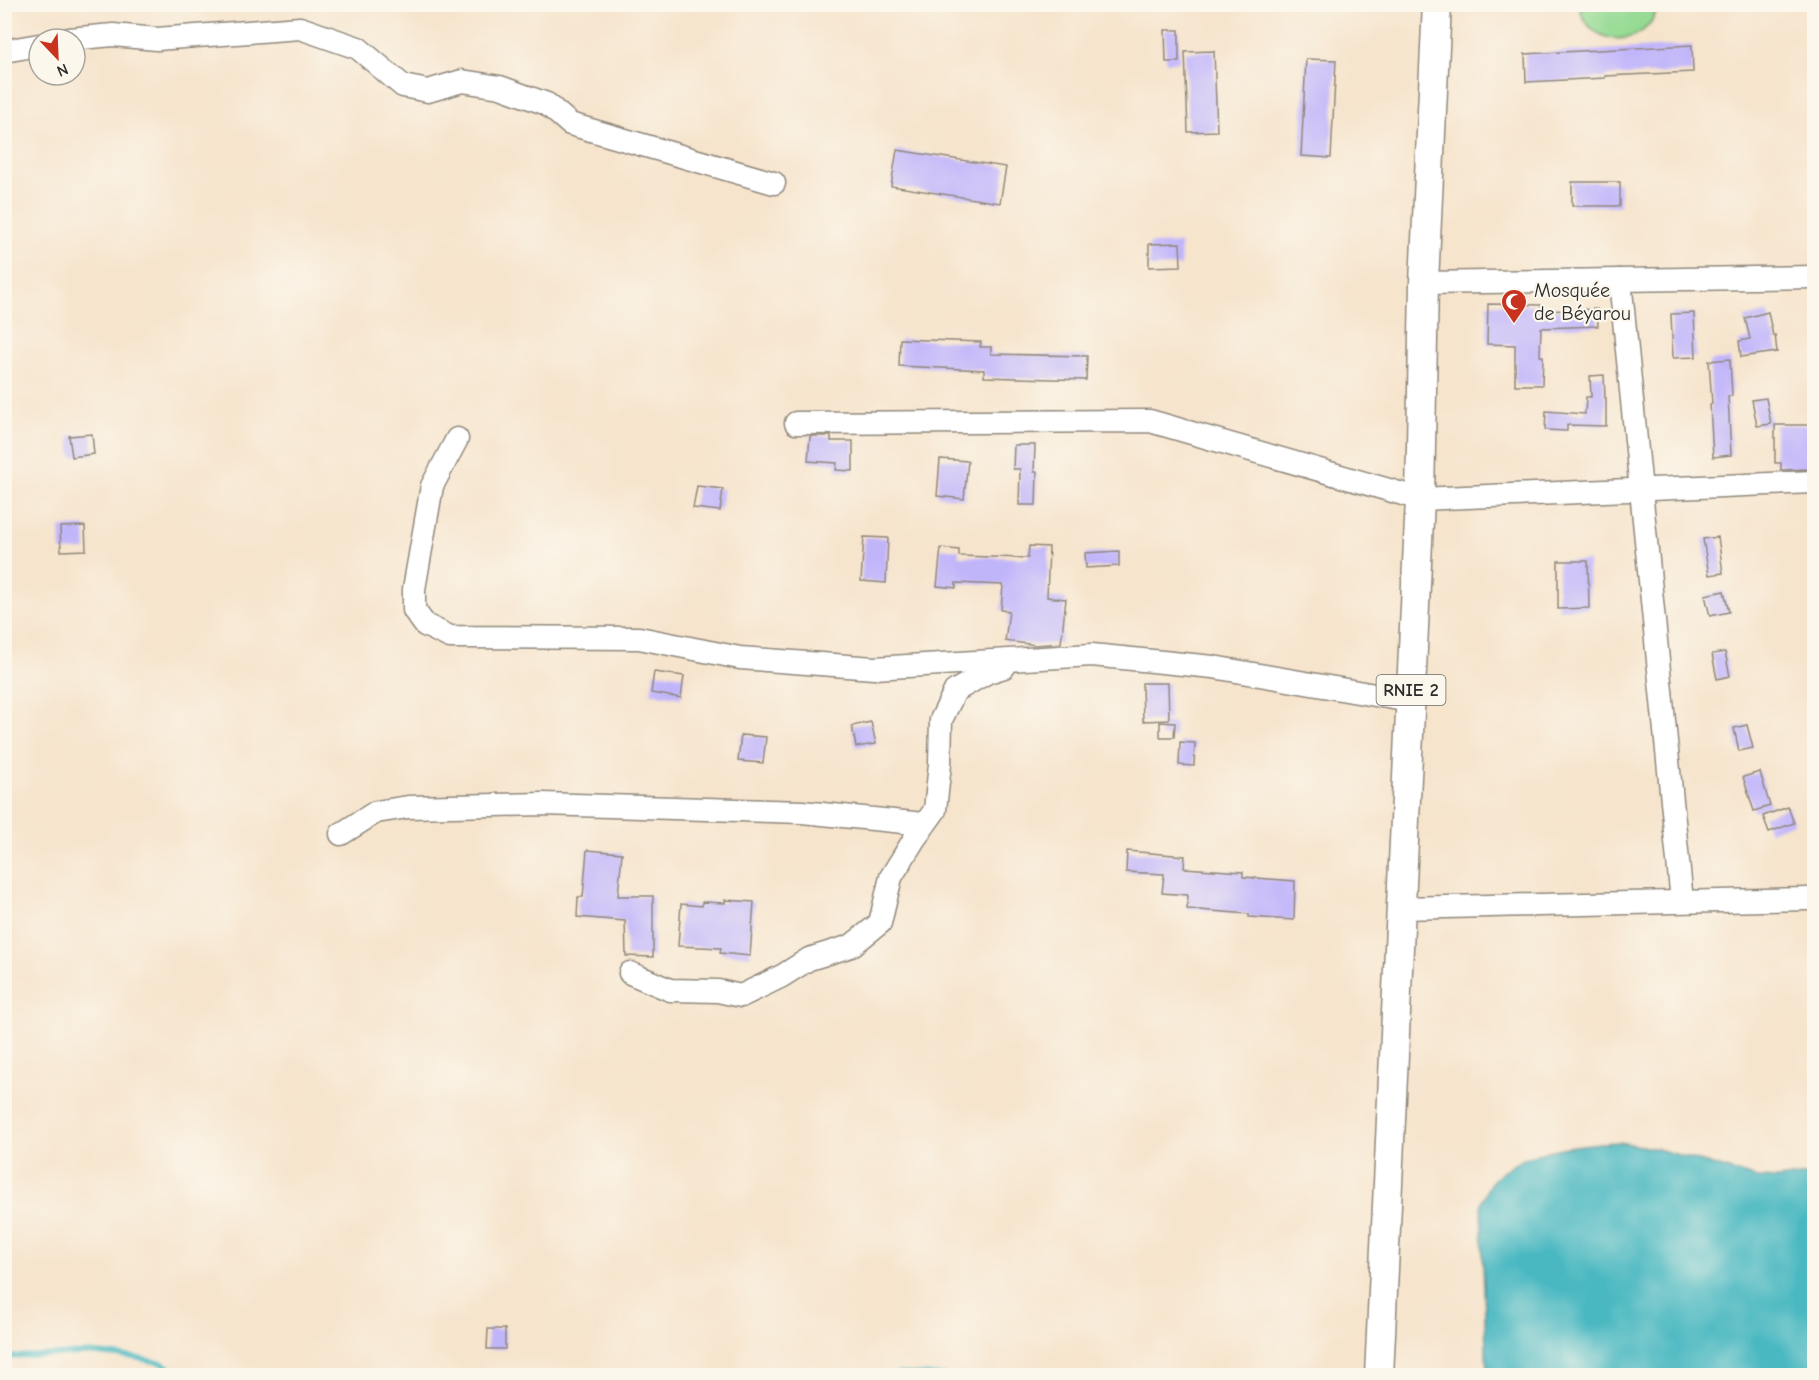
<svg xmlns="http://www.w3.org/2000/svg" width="1819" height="1380" font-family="'Comic Neue',sans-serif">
	<rect width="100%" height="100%" fill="#fbf7ec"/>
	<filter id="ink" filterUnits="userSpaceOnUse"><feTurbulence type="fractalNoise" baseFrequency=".0167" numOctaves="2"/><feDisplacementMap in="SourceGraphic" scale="12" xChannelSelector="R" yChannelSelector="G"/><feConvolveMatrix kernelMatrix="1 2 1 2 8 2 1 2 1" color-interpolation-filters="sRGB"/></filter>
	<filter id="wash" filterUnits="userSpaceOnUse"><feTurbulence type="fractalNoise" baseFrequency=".008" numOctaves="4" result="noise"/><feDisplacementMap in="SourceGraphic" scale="24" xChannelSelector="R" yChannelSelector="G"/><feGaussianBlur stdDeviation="1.35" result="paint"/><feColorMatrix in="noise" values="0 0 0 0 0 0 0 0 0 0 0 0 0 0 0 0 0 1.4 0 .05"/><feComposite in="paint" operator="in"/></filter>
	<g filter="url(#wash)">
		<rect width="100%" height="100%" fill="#f6e4cc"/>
		<path fill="#94da93" stroke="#60825f" stroke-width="1.5" d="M1579,5V4L1658,5C1649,50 1588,50 1579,5Z"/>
		<path fill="#49b8c1" stroke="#3a7276" stroke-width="1.5" d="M1619,1142L1658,1149L1757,1178L1779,1179L1800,1176H1814V1375H1487L1481,1204C1484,1197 1487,1188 1491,1183C1518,1149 1580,1144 1619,1142Z"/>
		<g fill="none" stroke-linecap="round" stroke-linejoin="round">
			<g stroke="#49b8c1" stroke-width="5">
				<polyline points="4,1357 91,1353 131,1357 162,1363 183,1376"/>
				<polyline points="886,1376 899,1374 945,1376"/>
				<polyline points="1205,1376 1260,1376"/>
			</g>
		</g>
		<g id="blocks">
			<g fill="#c1b5fa">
				<polygon points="1165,30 1179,30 1179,62 1166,62"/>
				<polygon points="1692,45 1693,72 1605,76 1605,78 1526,82 1525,54"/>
				<polygon points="1214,51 1217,131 1188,132 1185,52"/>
				<polygon points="1306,59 1336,60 1331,158 1301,156"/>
				<polygon points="897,150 1006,167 1000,203 891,186"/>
				<rect x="1572" y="182" width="48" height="24"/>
				<polygon points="1180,243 1181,266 1149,267 1149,244"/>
				<polygon points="1488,304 1541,305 1541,311 1597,309 1598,326 1541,328 1540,356 1543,356 1542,385 1515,385 1515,345 1487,344"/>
				<polygon points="1768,312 1773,336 1775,335 1777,352 1741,357 1739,341 1750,339 1745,318"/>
				<polygon points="1694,313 1696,357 1673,358 1671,314"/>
				<polygon points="900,339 981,342 980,347 991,347 991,354 1087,356 1086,380 984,377 984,370 899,366"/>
				<polygon points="1730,359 1732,396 1728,396 1731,455 1713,457 1710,404 1712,404 1709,361"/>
				<polygon points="1604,375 1605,398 1606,398 1606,426 1567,425 1567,431 1545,430 1546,411 1585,414 1586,397 1591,397 1590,376"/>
				<polygon points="1766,398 1771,424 1757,426 1752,400"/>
				<polygon points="1775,425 1815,425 1815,442 1812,442 1812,469 1781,470 1781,463 1775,463"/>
				<polygon points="92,434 94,454 72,457 69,436"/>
				<polygon points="810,436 831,436 831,441 853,441 853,471 836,470 837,463 808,461"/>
				<polygon points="1014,445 1035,445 1034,472 1037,472 1036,505 1019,505 1020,469 1013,469"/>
				<polygon points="940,459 968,461 964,499 937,496"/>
				<polygon points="697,486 723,489 720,511 693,508"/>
				<polygon points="85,526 86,550 61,551 60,527"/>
				<polygon points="864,537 888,538 886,583 861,581"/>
				<polygon points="1718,537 1723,573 1709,575 1703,539"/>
				<polygon points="1029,546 1049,547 1047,597 1066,599 1061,643 1036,645 1005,641 1009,611 1001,610 1003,585 956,583 956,588 937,586 941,548 959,550 959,556 1028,558"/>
				<polygon points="1119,551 1119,566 1086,568 1085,553"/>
				<polygon points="1558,561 1588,561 1589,608 1558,609"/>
				<polygon points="1724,591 1729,612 1710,616 1705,595"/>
				<polygon points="1725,652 1730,676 1717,679 1712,654"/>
				<polygon points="654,672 684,676 681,698 651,693"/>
				<polygon points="1142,683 1168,683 1169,720 1143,721"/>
				<polygon points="871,722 876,744 856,747 852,726"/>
				<polygon points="1160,722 1175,723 1174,737 1160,737"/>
				<polygon points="1747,725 1753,748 1739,751 1734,728"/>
				<polygon points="741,735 766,737 763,763 738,761"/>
				<polygon points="1180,742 1195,743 1194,766 1179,765"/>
				<polygon points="1760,772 1770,806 1754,811 1743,777"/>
				<polygon points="1788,807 1794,823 1769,832 1763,816"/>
				<polygon points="587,850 622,853 618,896 653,896 653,957 626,956 625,921 577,917 578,897 583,897"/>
				<polygon points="1127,851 1185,856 1184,868 1243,872 1243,877 1295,881 1294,920 1249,917 1249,914 1187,909 1188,895 1162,893 1164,874 1126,872"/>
				<polygon points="725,900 754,902 750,956 720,953 721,948 678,946 681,904 702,906 702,902 725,903"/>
				<polygon points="488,1329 505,1329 505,1349 487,1349"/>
			</g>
		</g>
	</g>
	<g filter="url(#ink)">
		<use href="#blocks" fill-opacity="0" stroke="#90887c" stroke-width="1.5"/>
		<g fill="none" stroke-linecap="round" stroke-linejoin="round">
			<defs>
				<g id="minor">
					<polyline points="69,39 113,35 157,39 300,28 358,48 403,86 428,91 462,81 500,87 547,104 570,124 774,183"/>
					<polyline points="4,51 39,45"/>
					<polyline points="1620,280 1682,901"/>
					<polyline points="1424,283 1814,277"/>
					<polyline points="796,423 1150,421 1420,499 1814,482"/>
					<polyline points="457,439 432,486 414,589 414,610 425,625 450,637 639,638 740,658 874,668 1092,655 1213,667 1410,701"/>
					<polyline points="341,834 376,812 408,807 543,804 802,812 924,824"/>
					<polyline points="1401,908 1808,899"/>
					<polyline points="630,973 670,990 718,991 741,996 782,976 809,959 851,946 880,923 891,877 915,838 935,810 940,764 941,720 955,691 988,672 1004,667"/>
				</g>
				<polyline id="major" points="1379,1376 1420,499 1424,283 1437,4"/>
			</defs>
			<use href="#minor" stroke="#90887c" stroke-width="25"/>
			<use href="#major" stroke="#90887c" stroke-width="31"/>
			<use href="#minor" stroke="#fff" stroke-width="22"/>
			<use href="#major" stroke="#fff" stroke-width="28"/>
		</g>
	</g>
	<defs>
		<symbol id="mosque-pin" viewBox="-11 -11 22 30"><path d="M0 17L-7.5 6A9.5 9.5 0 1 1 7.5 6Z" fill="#c8321e" stroke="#fbf7ec"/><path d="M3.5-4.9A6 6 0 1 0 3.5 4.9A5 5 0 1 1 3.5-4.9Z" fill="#fff"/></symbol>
	</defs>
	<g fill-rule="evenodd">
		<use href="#mosque-pin" x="1499" y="287" width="30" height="40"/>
	</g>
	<g text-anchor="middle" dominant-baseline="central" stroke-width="4.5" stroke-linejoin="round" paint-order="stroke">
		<rect fill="#fbf7ec" stroke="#696865" stroke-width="1.5" x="1376.5" y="675" width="69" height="30" rx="4.5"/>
		<g font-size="18" font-weight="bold" fill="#2b2b2b">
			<text x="1411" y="690">RNIE 2</text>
		</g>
		<g font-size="20" fill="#2b2b2b" stroke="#fbf7ec" text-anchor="start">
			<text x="1534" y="290">Mosquée<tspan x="1534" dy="23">de Béyarou</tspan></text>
		</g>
	</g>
	<rect width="1819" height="1380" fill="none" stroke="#fbf7ec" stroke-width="24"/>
	<g transform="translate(57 57) rotate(157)"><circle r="28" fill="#fbf7ec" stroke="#a8a59f" stroke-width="1.5"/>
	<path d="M0-4.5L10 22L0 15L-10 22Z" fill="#c8321e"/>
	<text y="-9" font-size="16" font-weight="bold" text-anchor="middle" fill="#2b2b2b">N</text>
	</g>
</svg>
